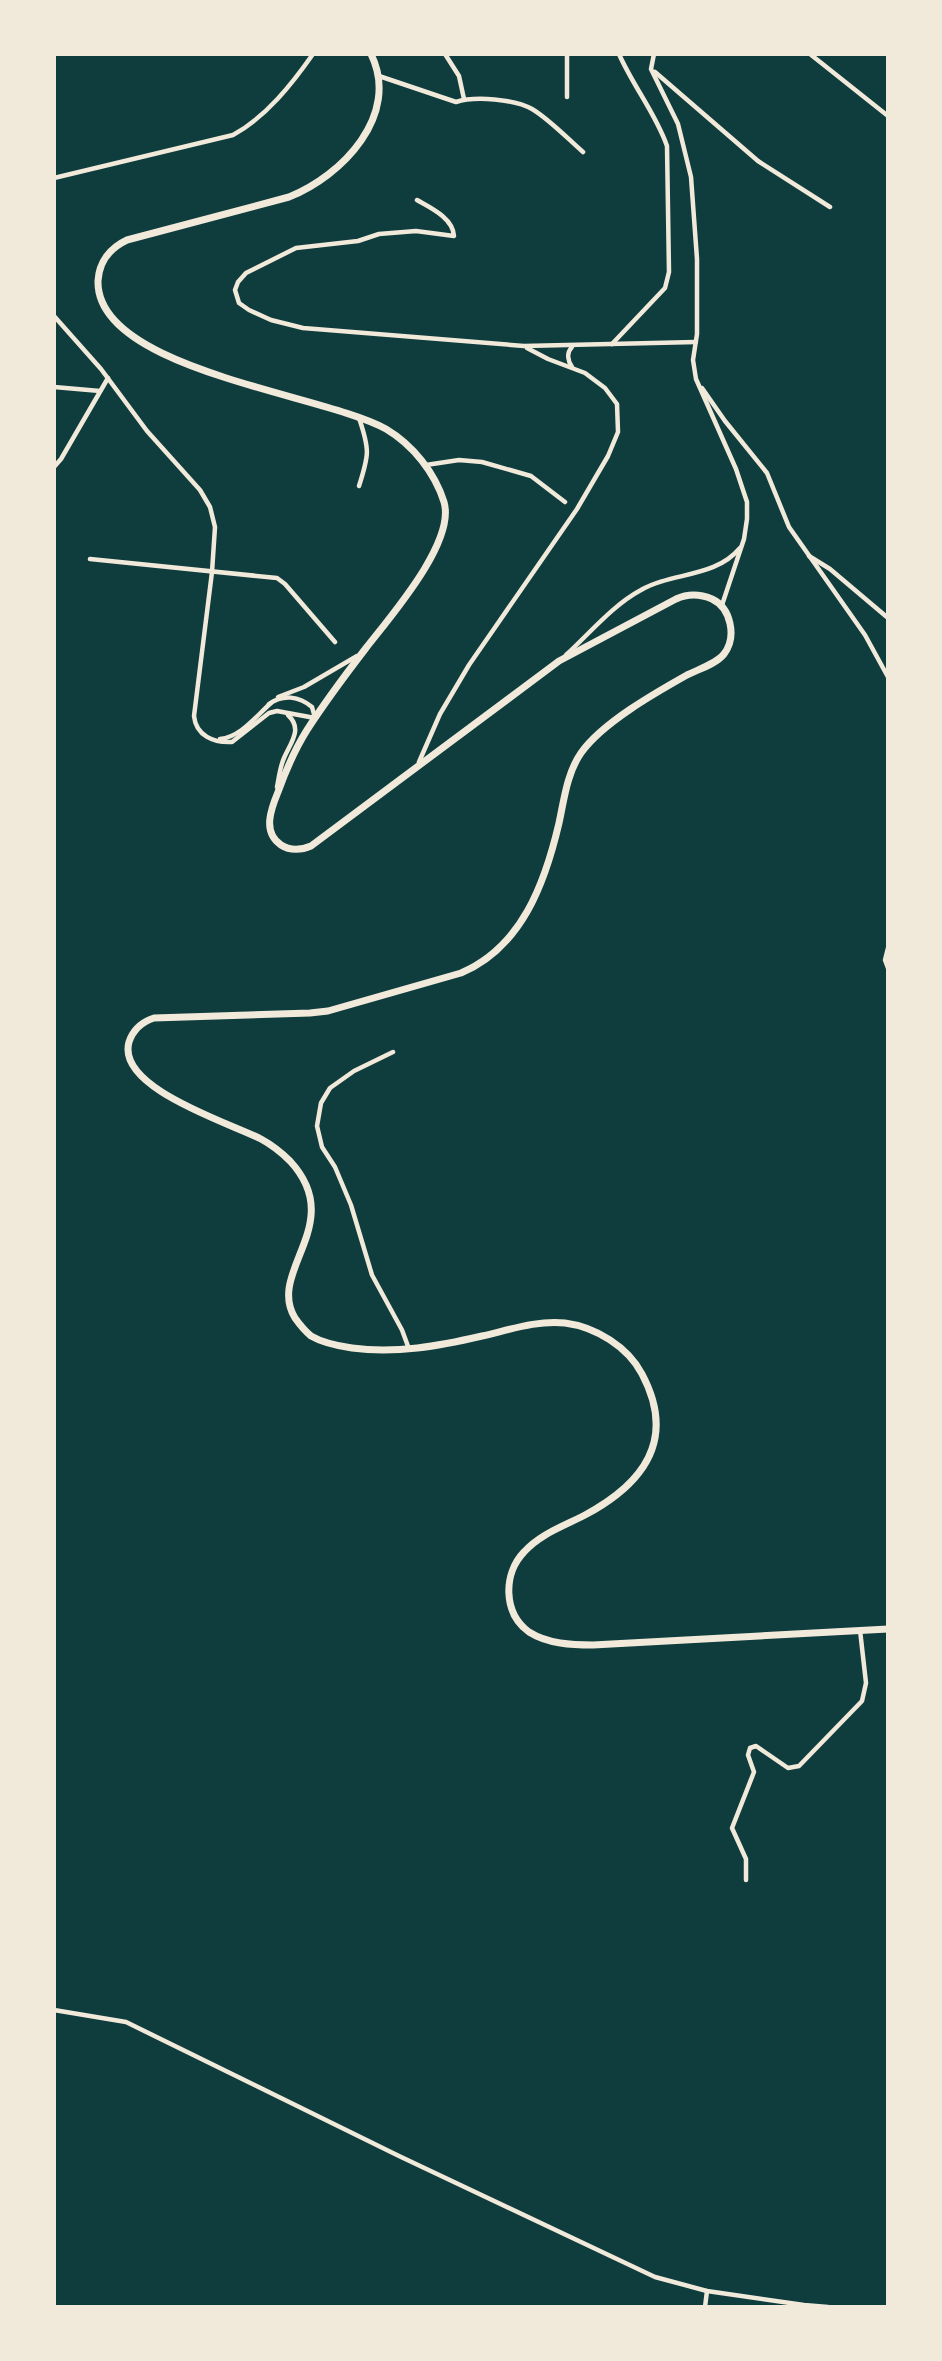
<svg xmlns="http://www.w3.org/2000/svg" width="942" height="2361" font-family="Rubik,sans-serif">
	<rect width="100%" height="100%" fill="#0f3d3e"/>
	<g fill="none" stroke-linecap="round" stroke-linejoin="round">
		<g stroke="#f1e9da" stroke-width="4.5">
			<polyline points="445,54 459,76 464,99"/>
			<polyline points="654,54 651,69 678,124 691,177 697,259 697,334 693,360 696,379 736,469 747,502 747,519 744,539 722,605"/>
			<polyline points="810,54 888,116"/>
			<polyline points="655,72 758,161 830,207"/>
			<path d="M379,76L456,102C475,96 514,99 532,109C549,119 568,139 583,152"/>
			<polyline points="567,97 567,54"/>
			<path d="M54,178L233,135C266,117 292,84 313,54"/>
			<path d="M417,200C431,208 453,218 454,236L416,231L379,234L358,241L296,248L246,273L238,282L235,290L239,303L249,310L271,320L303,328L524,346L696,342"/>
			<path d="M54,316L101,369L147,431L200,490L210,507L215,527L212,572L194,716C196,736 214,743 232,742L269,713L277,711L315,718L312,707C299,696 283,694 269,704"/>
			<path d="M612,344L665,288L669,272L667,146C656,114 633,86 619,54"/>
			<path d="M572,347C566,353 568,361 572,367"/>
			<polyline points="54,387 100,391"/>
			<polyline points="702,388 725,421 767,473 789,527 865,635 888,677"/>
			<polyline points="426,465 459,460 482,462 531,476 565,502"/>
			<polyline points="54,467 61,459 108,378"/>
			<path d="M359,486C369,455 370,450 359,418"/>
			<polyline points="809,556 830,569 888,618"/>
			<polyline points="90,559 277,578 285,584 335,642"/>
			<path d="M566,655C590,633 613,605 641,590C672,572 715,578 740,548"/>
			<polyline points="278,697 304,687 357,656"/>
			<path d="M220,739C241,737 256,716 271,703"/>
			<polyline points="419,762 440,714 469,665 577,509 608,456 618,432 617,404 605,388 585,373 548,359 527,348"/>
			<path d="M277,787C279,777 280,767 284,758C291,742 303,729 288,715"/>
			<polyline points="888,948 885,960 888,968"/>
			<polyline points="393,1052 354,1071 330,1088 321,1103 317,1126 322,1147 335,1167 351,1205 372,1275 402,1330 409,1349"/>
			<polyline points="746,1880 746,1859 732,1828 754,1772 748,1755 750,1748 756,1746 788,1768 799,1766 862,1701 866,1683 860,1630"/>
			<polyline points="54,2010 126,2022 399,2156 655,2277 707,2291 804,2305 828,2307"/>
			<polyline points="705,2307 707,2291"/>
		</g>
		<path stroke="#f1e9da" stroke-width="7" d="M371,54C401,115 342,176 289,197L127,240C110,248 99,262 98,281C96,370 324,394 386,429C413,445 435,473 444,502C456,542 390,617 366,648C346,674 325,702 307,730C295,749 286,770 278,792C271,809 262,832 281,845C290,851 302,850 311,846L559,661L676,599C687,594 700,594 712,599C731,608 737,637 724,654C716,664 699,669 687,675C655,693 602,723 581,753C567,773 564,800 559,823C545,883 522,947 461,973L328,1011L310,1013L154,1018C142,1022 133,1030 129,1042C116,1088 230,1123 261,1139C272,1145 281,1152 290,1161C348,1224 266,1271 295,1318C300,1325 305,1331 311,1336C323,1343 338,1346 352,1348C396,1354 439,1346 482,1336C509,1330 537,1320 565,1323C596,1327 628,1347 642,1374C677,1440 643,1484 585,1515C564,1526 540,1534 524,1552C503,1574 503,1613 529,1632C548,1644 572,1645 593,1645L888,1629"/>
	</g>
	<rect width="942" height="2361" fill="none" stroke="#f1e9da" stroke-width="112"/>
</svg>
